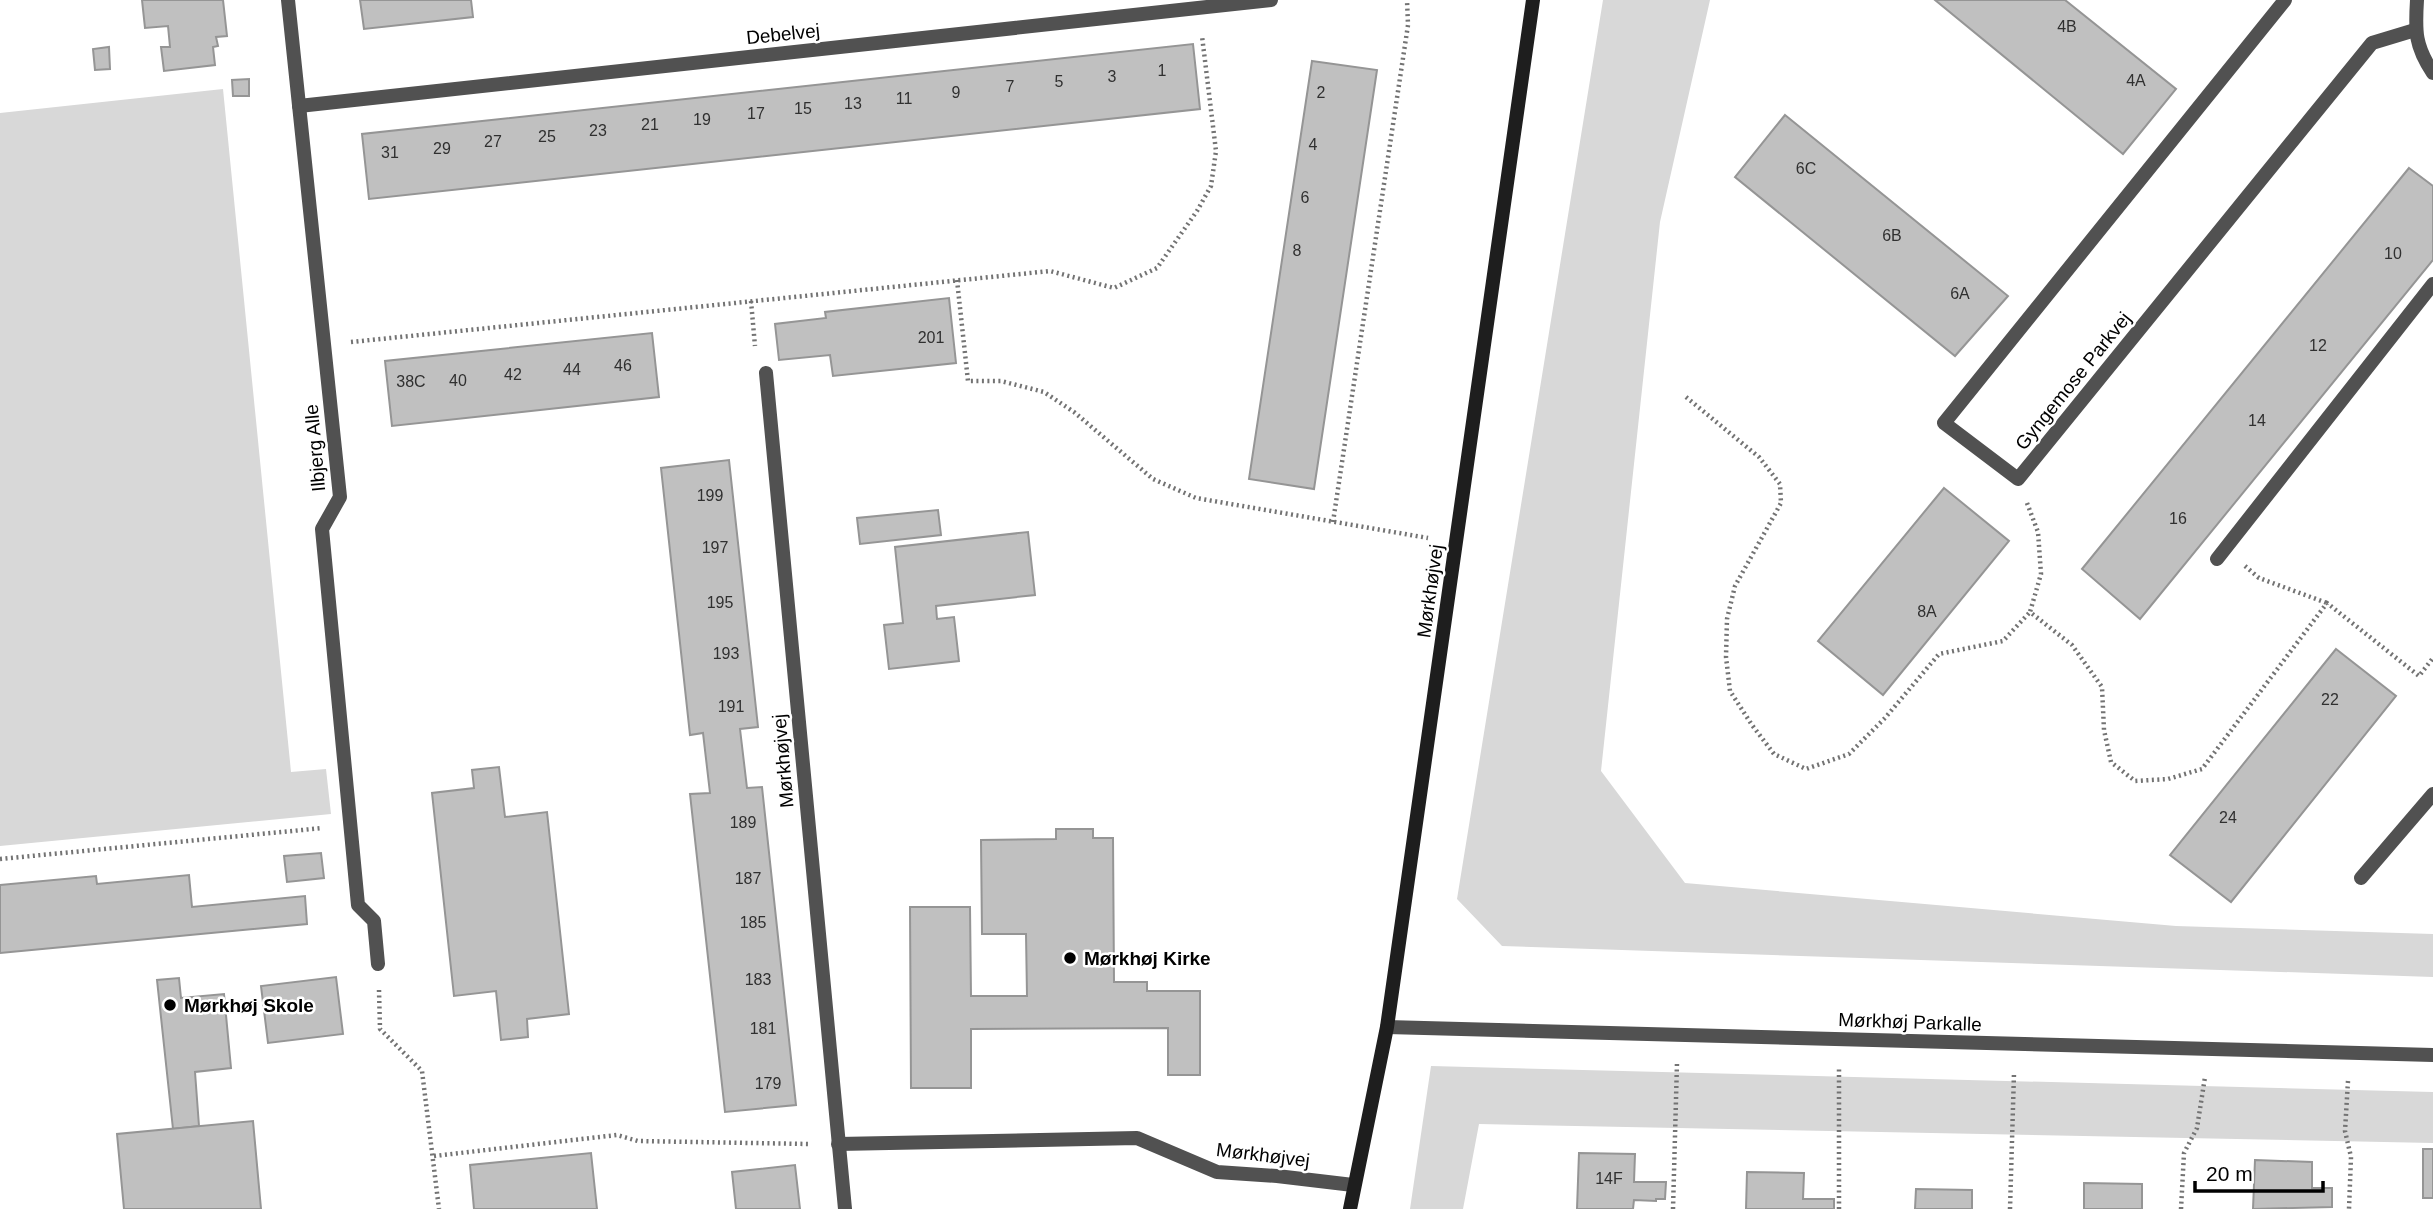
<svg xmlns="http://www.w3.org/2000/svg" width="2433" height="1209" font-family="Helvetica,sans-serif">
	<rect width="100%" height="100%" fill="#fff"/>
	<g fill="#d8d8d8">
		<polygon points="1603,0 1710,0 1660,222 1601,771 1685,883 2176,926 2433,934 2433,977 1502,946 1457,899"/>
		<polygon points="223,89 291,772 326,769 331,814 0,846 0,113"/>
		<polygon points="1431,1066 2433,1092 2433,1143 1479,1124 1463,1209 1410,1209"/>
	</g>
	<g fill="#c0c0c0" stroke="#959595" stroke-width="2">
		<polygon points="142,0 223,0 227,36 216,37 218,46 213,47 215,65 164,71 161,47 170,47 168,26 145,28"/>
		<polygon points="360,0 471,0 473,17 364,29"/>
		<polygon points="1935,0 2065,0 2176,89 2123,154"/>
		<polygon points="1193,44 1200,109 369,199 362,134"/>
		<polygon points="109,47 110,69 95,70 93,49"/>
		<polygon points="1312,61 1377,70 1314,489 1249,479"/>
		<polygon points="249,79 249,96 233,96 232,80"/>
		<polygon points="1785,115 2008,296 1955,356 1735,177"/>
		<polygon points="2409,168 2433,186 2433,260 2140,619 2082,569"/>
		<polygon points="949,298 956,363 833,376 830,355 779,360 775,324 826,318 825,312"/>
		<polygon points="652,333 659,397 392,426 385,361"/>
		<polygon points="729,460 758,727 740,729 747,788 762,787 796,1105 725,1112 690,794 710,793 703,733 690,735 661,468"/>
		<polygon points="1944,488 2009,541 1883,695 1818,641"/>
		<polygon points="938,510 941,535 860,544 857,518"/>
		<polygon points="1028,532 1035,595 936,606 937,619 954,617 959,661 889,669 884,625 903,623 895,547"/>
		<polygon points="2336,649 2396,696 2231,902 2170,855"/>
		<polygon points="499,767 505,817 547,812 569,1014 527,1019 528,1037 501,1040 496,991 454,996 432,793 474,788 472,770"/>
		<polygon points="1056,829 1093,829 1093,838 1113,838 1114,982 1147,982 1147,991 1200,991 1200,1075 1168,1075 1168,1028 971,1029 971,1088 911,1088 910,907 970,907 971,996 1027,996 1026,934 982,934 981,840 1056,839"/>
		<polygon points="321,853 324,878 287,882 284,856"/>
		<polygon points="189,875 192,907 305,896 307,924 0,953 0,885 96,876 97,884"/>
		<polygon points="336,977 343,1034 268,1043 261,986"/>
		<polygon points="179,978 181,998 224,994 231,1068 195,1072 199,1126 173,1129 157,980"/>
		<polygon points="253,1121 261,1209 124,1209 117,1134"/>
		<rect x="2423" y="1149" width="10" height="49"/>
		<polygon points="591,1153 597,1209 474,1209 470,1165"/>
		<polygon points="1579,1153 1635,1154 1634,1182 1666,1182 1665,1199 1656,1199 1656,1201 1634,1200 1633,1209 1577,1209"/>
		<polygon points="2255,1160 2312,1162 2312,1188 2332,1188 2332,1207 2253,1209"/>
		<polygon points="795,1165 800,1209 736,1209 732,1172"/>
		<polygon points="1747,1172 1804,1173 1803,1199 1834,1199 1834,1209 1746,1209"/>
		<polygon points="2084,1183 2142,1184 2142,1209 2084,1209"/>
		<polygon points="1916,1189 1972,1190 1972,1209 1915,1209"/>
	</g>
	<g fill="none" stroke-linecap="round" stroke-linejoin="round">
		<g stroke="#737373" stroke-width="4.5" stroke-dasharray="2 3.5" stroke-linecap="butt">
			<polyline points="957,280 968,381 1001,381 1044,392 1074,412 1153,479 1196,498 1428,538"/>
			<polyline points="751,301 755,346"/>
			<polyline points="351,342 1050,271 1114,288 1157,268 1197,211 1211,186 1216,151 1202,36"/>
			<polyline points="1686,397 1759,457 1780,484 1781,503 1735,586 1727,619 1726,657 1730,691 1752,725 1774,754 1806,769 1849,754 1885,718 1939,654 2003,641 2030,612"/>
			<polyline points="2027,503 2038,532 2041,574 2030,612 2072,645 2102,687 2104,730 2111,762 2135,781 2168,779 2202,769 2327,603 2419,676 2433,658"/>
			<polyline points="1333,522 1408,25 1407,0"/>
			<polyline points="2245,566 2259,578 2327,603"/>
			<polyline points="0,859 323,828"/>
			<polyline points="379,990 380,1029 422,1071 439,1209"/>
			<polyline points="2348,1081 2345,1131 2351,1157 2349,1209"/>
			<polyline points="434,1156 617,1135 638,1141 809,1144"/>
			<polyline points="1673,1209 1677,1063"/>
			<polyline points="1839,1209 1839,1066"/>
			<polyline points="2010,1209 2014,1073"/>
			<polyline points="2181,1209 2184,1153 2197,1128 2205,1077"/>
		</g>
		<g stroke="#515151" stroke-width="14">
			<polyline points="288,0 340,497 322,529 358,905 374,921 378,964"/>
			<polyline points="2285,0 1944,423 2018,479 2372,43 2415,30"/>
			<path d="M2417,0C2415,32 2415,46 2433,73"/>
			<polyline points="299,106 1271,0"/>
			<polyline points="766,373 845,1209"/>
			<polyline points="2217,559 2433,284"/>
			<polyline points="2361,878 2433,794"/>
			<polyline points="1387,1027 2433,1055"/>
			<polyline points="838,1144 1137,1138 1217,1172 1277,1176 1353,1185"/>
		</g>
		<polyline stroke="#1e1e1e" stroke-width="14" points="1350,1209 1387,1027 1533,0"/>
	</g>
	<g fill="#000" stroke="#fff" stroke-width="2.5">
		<circle cx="1070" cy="958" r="7"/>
		<circle cx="170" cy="1005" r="7"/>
	</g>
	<g text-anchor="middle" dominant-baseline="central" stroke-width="5" stroke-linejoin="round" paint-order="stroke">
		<g font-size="16" fill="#303030">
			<text x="2067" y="26">4B</text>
			<text x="1162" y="70">1</text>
			<text x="1112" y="76">3</text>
			<text x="2136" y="80">4A</text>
			<text x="1059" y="81">5</text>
			<text x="1010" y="86">7</text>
			<text x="956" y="92">9</text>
			<text x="1321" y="92">2</text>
			<text x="904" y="98">11</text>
			<text x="853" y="103">13</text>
			<text x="803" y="108">15</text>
			<text x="756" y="113">17</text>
			<text x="702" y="119">19</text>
			<text x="650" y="124">21</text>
			<text x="598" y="130">23</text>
			<text x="547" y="136">25</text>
			<text x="493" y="141">27</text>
			<text x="1313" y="144">4</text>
			<text x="442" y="148">29</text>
			<text x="390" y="152">31</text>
			<text x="1806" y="168">6C</text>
			<text x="1305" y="197">6</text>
			<text x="1892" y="235">6B</text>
			<text x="1297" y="250">8</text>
			<text x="2393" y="253">10</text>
			<text x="1960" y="293">6A</text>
			<text x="931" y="337">201</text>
			<text x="2318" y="345">12</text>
			<text x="623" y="365">46</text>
			<text x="572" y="369">44</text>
			<text x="513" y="374">42</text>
			<text x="458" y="380">40</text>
			<text x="411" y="381">38C</text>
			<text x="2257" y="420">14</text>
			<text x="710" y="495">199</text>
			<text x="2178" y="518">16</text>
			<text x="715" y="547">197</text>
			<text x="720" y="602">195</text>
			<text x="1927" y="611">8A</text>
			<text x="726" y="653">193</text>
			<text x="2330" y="699">22</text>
			<text x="731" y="706">191</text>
			<text x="2228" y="817">24</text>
			<text x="743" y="822">189</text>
			<text x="748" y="878">187</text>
			<text x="753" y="922">185</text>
			<text x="758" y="979">183</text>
			<text x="763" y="1028">181</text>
			<text x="768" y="1083">179</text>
			<text x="1609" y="1178">14F</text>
		</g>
		<g font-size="19" fill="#000" stroke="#fff">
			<text transform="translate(783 34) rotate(-6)">Debelvej</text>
			<text transform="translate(2073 381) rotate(-51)">Gyngemose Parkvej</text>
			<text transform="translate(315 448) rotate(-95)">Ilbjerg Alle</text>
			<text transform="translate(1430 591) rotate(-82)">Mørkhøjvej</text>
			<text transform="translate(783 761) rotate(-95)">Mørkhøjvej</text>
			<text transform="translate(1910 1022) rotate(2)">Mørkhøj Parkalle</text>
			<text transform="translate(1263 1155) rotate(7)">Mørkhøjvej</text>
		</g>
		<g font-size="19" font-weight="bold" fill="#000" stroke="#fff" text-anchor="start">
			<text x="1084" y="958">Mørkhøj Kirke</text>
			<text x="184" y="1005">Mørkhøj Skole</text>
		</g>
	</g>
	<path d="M2195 1181v10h128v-10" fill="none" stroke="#000000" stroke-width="3.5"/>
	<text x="2206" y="1181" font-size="21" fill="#000000" stroke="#ffffff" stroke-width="5" paint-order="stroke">20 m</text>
</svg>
